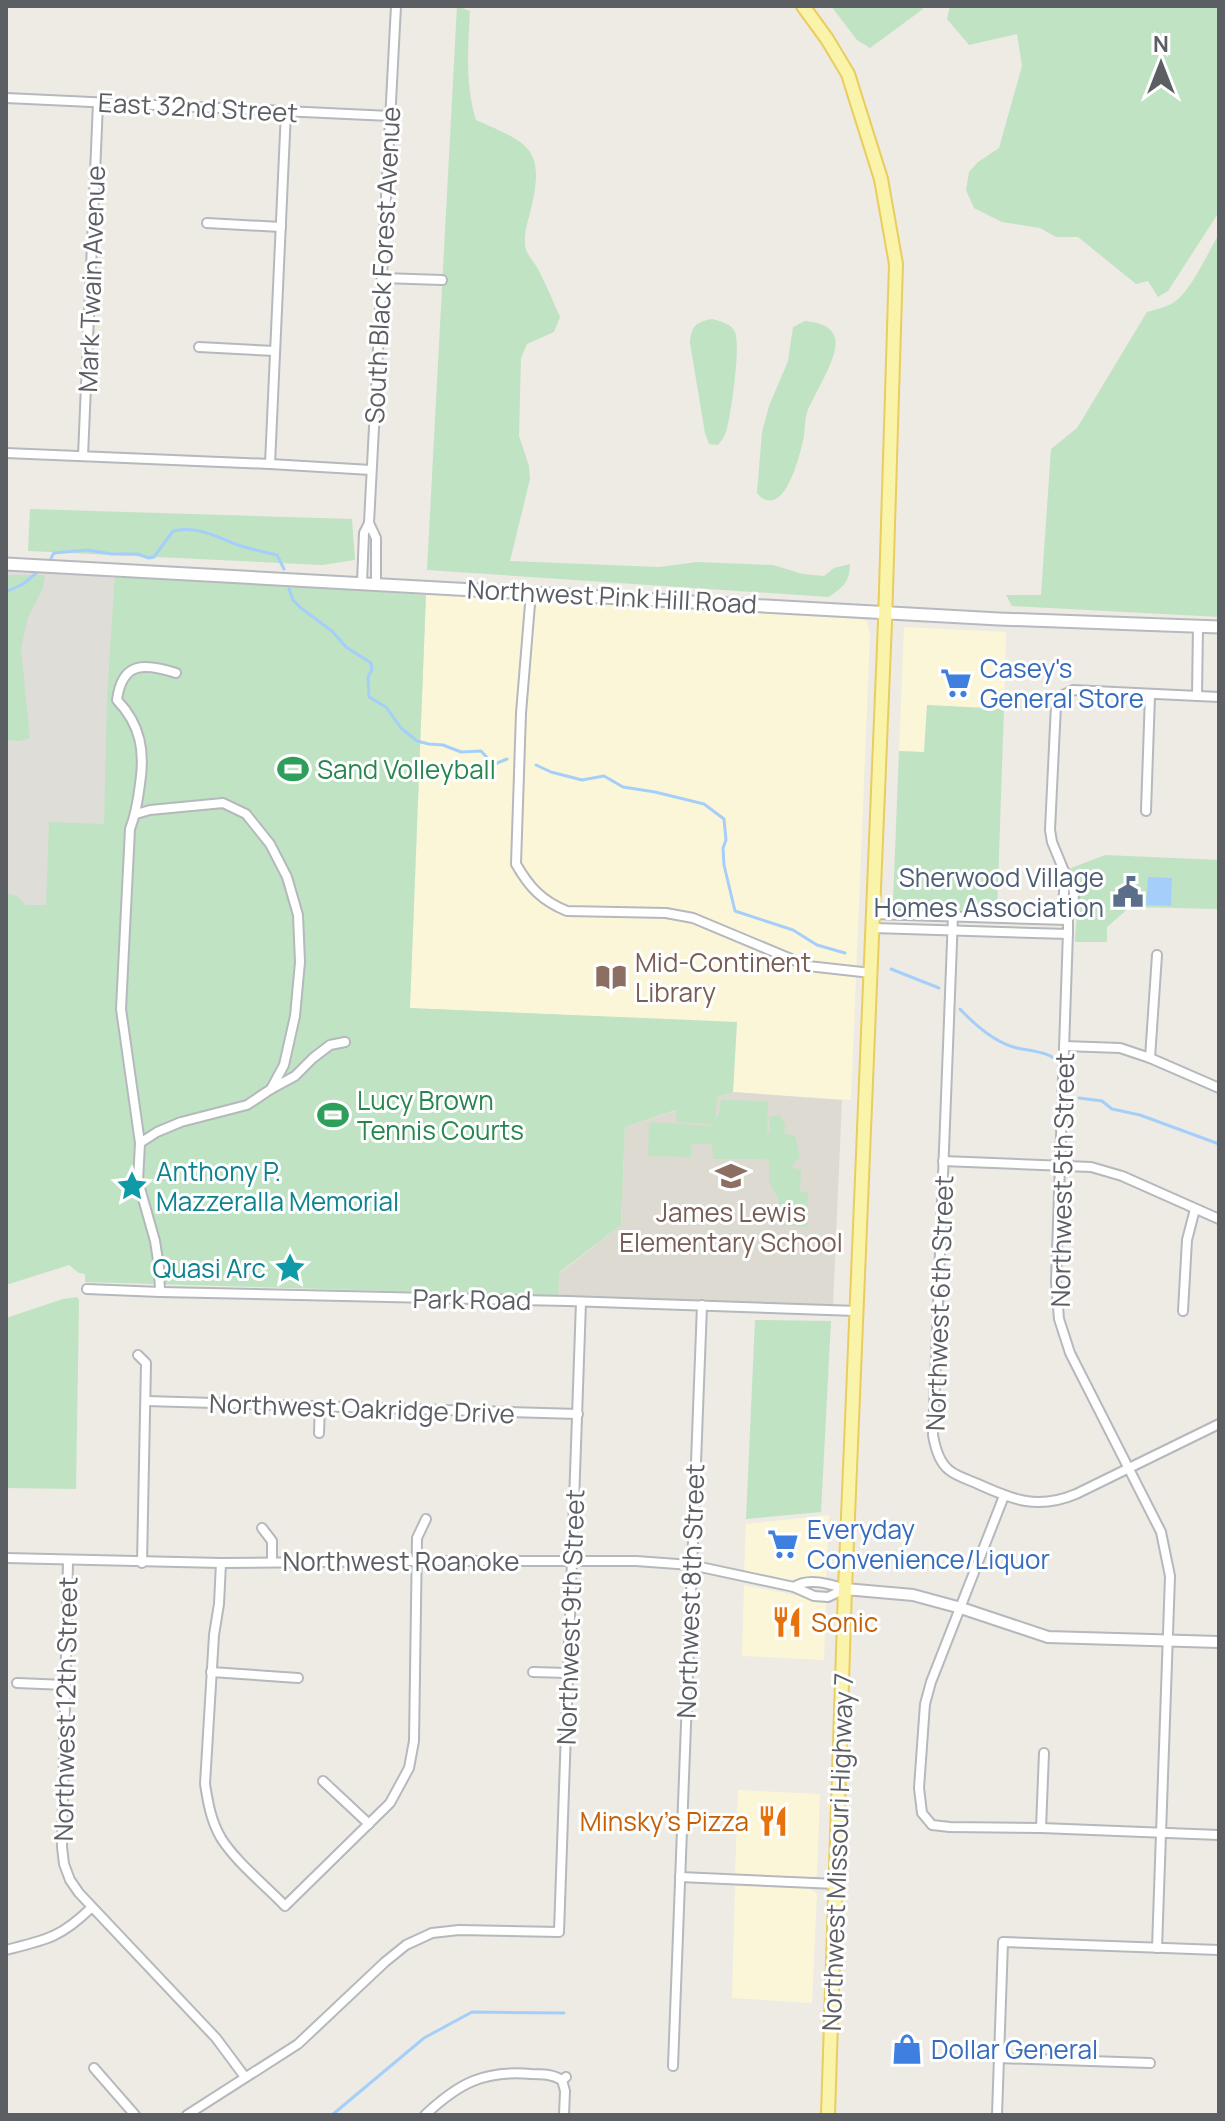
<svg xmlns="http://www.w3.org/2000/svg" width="1225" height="2121" font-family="Manrope,sans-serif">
	<rect width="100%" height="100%" fill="#edebe3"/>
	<g fill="#fcf6d9">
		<polygon points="426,595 860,619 867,621 870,634 851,1100 733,1092 737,1023 410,1008"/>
		<polygon points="904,627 1006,632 1004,709 927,705 924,752 899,751"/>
		<polygon points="829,1515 826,1579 784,1580 744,1573 746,1524"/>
		<polygon points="744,1585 826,1601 824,1660 742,1656"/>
		<polygon points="738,1790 820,1794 817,1875 814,1877 735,1875"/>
		<polygon points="735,1886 809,1888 817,1893 812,2003 732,1998"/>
	</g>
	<polygon fill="#deddd7" points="6,571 115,573 104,824 46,906 6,904"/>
	<polygon fill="#dddad1" points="733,1092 842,1100 833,1306 558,1296 560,1273 621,1225 625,1127"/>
	<g fill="#c0e3c3">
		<path d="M457,6L470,11C468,47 465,85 476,120C527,143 546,146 531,209C528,221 524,232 525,245C526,255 535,262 539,271C547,286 553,302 560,317L554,332L527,344L521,358L519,436L529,466L530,479L510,561L659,567L697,562L773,565L803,574L824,576L834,568L850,564C849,583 844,586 829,597L427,570Z"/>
		<polygon points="831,6 921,6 923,9 870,48 857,40"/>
		<polygon points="950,6 1219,6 1219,212 1168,291 1158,297 1148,281 1136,284 1078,237 1056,237 1040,228 1002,222 974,208 966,190 969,172 978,162 999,148 1022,66 1017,34 969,45 947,19"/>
		<path d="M1219,234V617L1012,606L1006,595H1041L1051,449L1077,428L1147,312C1158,309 1168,307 1177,300C1192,288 1209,251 1219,234Z"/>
		<path d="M712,319C719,321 729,323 734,330C742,341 731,414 727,429C725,436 722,440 718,445L709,444L705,433L690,343C691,326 696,322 712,319Z"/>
		<path d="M805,321C817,323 831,324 835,338C840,355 814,394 807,412C805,419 805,428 804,436C801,451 790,496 773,500C765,501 762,499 757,493L762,432L769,406L788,361L793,327Z"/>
		<polygon points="30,509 352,519 355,560 322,565 28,551"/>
		<polygon points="115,573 426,595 410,1008 737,1022 733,1092 715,1098 717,1101 715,1121 710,1124 676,1122 676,1110 625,1127 621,1225 560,1272 558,1296 85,1282 85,1274 79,1273 69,1265 6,1285 6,893 17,896 26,905 46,905 49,822 104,824 107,698"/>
		<polygon points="6,575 45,575 43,588 28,617 21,648 30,738 19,741 6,740"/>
		<polygon points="927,705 1004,709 997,913 901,910 895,907 893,901 899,751 924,752"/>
		<path d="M1105,855L1219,860V909L1130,907L1107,927V942H1075C1076,918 1082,890 1071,868Z"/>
		<path d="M721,1100L768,1101L767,1134L770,1133L769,1117L779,1115L786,1125L783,1133L795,1136L800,1157L791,1167L801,1170L800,1192H808L807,1227L777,1225L779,1200L769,1182V1161L766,1159H713L712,1144H691V1157L648,1156L649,1122L709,1126C719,1119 720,1112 721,1100Z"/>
		<polygon points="77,1297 79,1300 76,1489 6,1488 6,1318 63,1299"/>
		<polygon points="755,1320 831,1321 821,1512 746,1519"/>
	</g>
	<polygon fill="#a5cffa" points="1148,877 1172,878 1171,906 1146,905"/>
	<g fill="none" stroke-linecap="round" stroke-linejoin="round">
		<g stroke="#a5cffa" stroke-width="3">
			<path d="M51,558L54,553L87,550L112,554H137L149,558L154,557L173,531C197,525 216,537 238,545C250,549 264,552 277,555L284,569"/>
			<polyline points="289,589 293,600 301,608 333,632 346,647 371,663 372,670 368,677 369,697 386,707 401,728 417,741 429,744 443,745 461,752 481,751 491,762 495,764 507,759"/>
			<polyline points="6,592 23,584 41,569"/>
			<polyline points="536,765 551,772 582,780 604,776 623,787 655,792 704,804 724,819 726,840 723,848 724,865 735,911 793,930 817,945 845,953"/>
			<polyline points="891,969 939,988"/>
			<path d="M960,1009C976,1026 995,1043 1017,1048C1030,1051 1043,1051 1054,1058"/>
			<polyline points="1079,1098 1102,1101 1112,1109 1140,1115 1219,1144"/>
			<polyline points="332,2115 424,2038 472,2012 564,2013"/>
		</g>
		<defs>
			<g id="minor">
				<polyline points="6,98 390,116"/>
				<polyline points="207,223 281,227"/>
				<polyline points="382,278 442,280"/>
				<polyline points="199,347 275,351"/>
				<polyline points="6,453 270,464 371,470"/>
				<polyline points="83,456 98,103"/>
				<polyline points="270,464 286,111"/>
				<polyline points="369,523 376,538 376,583"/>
				<polyline points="362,583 364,533 369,523 396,6"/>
				<path d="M531,592L521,713L516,864C529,887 542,901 567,911L666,913L693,918L808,966L871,973"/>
				<path d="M176,673C145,663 122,661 117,700C141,725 145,752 140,784C138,800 136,814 130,829L121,1009L140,1143L157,1132L181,1122L247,1105L271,1089L295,1076L313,1058L330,1045L345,1042"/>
				<polyline points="1197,696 1198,626"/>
				<polyline points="1146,811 1150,695"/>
				<polyline points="136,814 150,810 223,803 246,814 270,844 287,877 298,915 300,962 295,1016 284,1065 271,1089"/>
				<polyline points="1064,871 1065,876 1063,909 1068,915 1068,932 1056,1282 1059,1319 1070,1353 1161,1532 1170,1576 1157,1948"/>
				<polyline points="873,914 1068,920"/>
				<polyline points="1068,915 1073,910 1074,892 1071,878 1064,871 1052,842 1050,830 1056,705 1059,697 1073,690 1219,697"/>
				<path d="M953,916L933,1435C935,1447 939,1462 949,1470C956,1476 969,1480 978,1484C1013,1500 1038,1510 1076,1494L1219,1424"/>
				<polyline points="873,928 1068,934"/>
				<polyline points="1064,1046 1120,1048 1150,1058 1219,1088"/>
				<polyline points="1150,1058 1157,955"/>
				<polyline points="140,1143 138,1181 155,1241 159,1267 160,1292"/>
				<polyline points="943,1161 1091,1167 1122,1176 1219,1219"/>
				<polyline points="87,1289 160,1292 568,1301 857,1311"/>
				<polyline points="1183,1311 1187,1240 1195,1209"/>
				<polyline points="138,1355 146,1363 142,1563"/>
				<polyline points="146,1401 578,1414"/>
				<polyline points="319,1433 320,1406"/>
				<polyline points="1004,1496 931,1682 925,1704 919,1788 922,1813 932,1825 950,1827 1041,1828 1219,1835"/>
				<polyline points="262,1528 272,1541 272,1562"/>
				<polyline points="6,1558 221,1563 416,1561 636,1561 691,1565 794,1587 814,1596 828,1597 845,1589"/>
				<polyline points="68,1561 62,1847 64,1864 70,1880 79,1893 216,2038 245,2077"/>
				<path d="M221,1563L219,1604L214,1635L205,1784C208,1803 211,1821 221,1838C236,1862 265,1885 285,1906L390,1803L409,1768L414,1741L417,1538L426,1519"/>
				<path d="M794,1587C808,1577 830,1584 845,1589"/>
				<polyline points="211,1672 298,1678"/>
				<polyline points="533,1672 567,1673"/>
				<polyline points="17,1683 66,1685"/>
				<polyline points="323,1781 369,1824"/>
				<polyline points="1041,1828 1044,1753"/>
				<polyline points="680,1877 836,1884"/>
				<path d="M6,1950C46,1940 60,1938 91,1908"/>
				<polyline points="998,2058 1150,2063"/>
				<polyline points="673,2066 702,1305"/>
				<polyline points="94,2068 135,2115"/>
				<polyline points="562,2080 565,2091 564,2115"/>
				<polyline points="187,2115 298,2044 385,1962 406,1945 432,1933 459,1930 559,1932 581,1302"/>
				<path d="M425,2115C459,2083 484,2070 531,2074C542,2074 552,2074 562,2080L566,2077"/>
				<polyline points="997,2115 1003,1942 1219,1950"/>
			</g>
			<polyline id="tertiary" points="845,1589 913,1595 961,1608 1048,1637 1219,1642"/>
			<polyline id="secondary" points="6,564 999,619 1219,627"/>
			<polyline id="primary" points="803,6 827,39 848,74 881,179 896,264 885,622 845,1589 828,2115"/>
		</defs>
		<use href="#minor" stroke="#b5b8bc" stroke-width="12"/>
		<use href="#tertiary" stroke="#b5b8bc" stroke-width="14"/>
		<use href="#secondary" stroke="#b6b9be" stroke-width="15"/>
		<use href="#primary" stroke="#e9cd5f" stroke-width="16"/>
		<use href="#minor" stroke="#fff" stroke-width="8"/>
		<use href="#tertiary" stroke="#fff" stroke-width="10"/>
		<use href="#secondary" stroke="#fff" stroke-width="11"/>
		<use href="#primary" stroke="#faf3aa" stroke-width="12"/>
	</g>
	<defs>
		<symbol id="supermarket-bare" viewBox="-9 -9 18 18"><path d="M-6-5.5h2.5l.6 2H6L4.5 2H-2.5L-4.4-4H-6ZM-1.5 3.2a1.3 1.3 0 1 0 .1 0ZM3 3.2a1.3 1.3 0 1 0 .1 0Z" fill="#3f7fe0" stroke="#fff" stroke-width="2.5" paint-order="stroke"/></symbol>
		<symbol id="stadium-bare" viewBox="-9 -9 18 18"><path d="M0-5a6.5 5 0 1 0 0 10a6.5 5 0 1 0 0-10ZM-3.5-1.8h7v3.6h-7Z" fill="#2e9e5b" stroke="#fff" stroke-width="2.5" paint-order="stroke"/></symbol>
		<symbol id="civic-bare" viewBox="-9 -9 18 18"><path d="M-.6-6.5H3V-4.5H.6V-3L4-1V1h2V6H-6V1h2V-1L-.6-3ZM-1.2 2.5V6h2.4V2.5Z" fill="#5c6f8a" stroke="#fff" stroke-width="2.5" paint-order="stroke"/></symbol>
		<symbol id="library-bare" viewBox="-9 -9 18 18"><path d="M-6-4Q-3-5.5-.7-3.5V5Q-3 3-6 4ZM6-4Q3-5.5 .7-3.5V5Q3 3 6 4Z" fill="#8d6e63" stroke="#fff" stroke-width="2.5" paint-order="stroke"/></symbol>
		<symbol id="school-bare" viewBox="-9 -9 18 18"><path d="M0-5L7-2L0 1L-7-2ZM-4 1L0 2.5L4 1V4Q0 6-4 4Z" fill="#8d6e63" stroke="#fff" stroke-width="2.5" paint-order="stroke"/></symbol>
		<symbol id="sight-bare" viewBox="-9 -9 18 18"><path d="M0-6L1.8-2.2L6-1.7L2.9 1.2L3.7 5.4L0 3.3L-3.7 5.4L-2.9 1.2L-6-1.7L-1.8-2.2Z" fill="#0f9aa8" stroke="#fff" stroke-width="2.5" paint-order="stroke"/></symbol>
		<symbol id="restaurant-bare" viewBox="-9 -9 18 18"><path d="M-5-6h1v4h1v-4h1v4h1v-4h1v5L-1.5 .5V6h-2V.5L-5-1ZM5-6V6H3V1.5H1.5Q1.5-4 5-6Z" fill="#e8710a" stroke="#fff" stroke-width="2.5" paint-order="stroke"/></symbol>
		<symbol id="shop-bare" viewBox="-9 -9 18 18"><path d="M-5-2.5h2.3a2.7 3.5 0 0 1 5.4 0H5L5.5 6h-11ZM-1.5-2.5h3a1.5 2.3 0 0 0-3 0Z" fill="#3f7fe0" stroke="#fff" stroke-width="2.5" paint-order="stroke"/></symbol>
	</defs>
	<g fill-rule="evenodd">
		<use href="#supermarket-bare" x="934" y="661" width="44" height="44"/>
		<use href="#stadium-bare" x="271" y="747" width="44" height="44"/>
		<use href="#civic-bare" x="1106" y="870" width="44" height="44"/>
		<use href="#library-bare" x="589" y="955" width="44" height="44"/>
		<use href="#stadium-bare" x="311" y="1093" width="44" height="44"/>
		<use href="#school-bare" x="709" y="1154" width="44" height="44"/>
		<use href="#sight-bare" x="110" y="1164" width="44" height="44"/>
		<use href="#sight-bare" x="268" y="1246" width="44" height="44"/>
		<use href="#supermarket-bare" x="761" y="1522" width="44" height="44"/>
		<use href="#restaurant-bare" x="765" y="1600" width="44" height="44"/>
		<use href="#restaurant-bare" x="751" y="1799" width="44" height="44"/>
		<use href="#shop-bare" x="885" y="2027" width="44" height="44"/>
	</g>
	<g text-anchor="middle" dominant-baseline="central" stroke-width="6" stroke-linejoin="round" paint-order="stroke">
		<g font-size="26" fill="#5b5e63" stroke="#fff">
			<text transform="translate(198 107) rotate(3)">East 32nd Street</text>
			<text transform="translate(382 265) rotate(-87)">South Black Forest Avenue</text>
			<text transform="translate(91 279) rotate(-88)">Mark Twain Avenue</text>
			<text transform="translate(612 596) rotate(3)">Northwest Pink Hill Road</text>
			<text transform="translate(1062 1180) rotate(-89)">Northwest 5th Street</text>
			<text transform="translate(472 1299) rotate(1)">Park Road</text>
			<text transform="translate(939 1303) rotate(-88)">Northwest 6th Street</text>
			<text transform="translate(362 1408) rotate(2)">Northwest Oakridge Drive</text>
			<text x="401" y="1561">Northwest Roanoke</text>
			<text transform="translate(690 1591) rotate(-88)">Northwest 8th Street</text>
			<text transform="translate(570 1617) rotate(-88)">Northwest 9th Street</text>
			<text transform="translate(65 1709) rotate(-89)">Northwest 12th Street</text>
			<text transform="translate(837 1852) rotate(-88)">Northwest Missouri Highway 7</text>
		</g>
		<g font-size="26" fill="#366cbe" stroke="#fff" text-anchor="start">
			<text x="980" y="668">Casey's<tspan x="980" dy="30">General Store</tspan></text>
			<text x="807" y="1529">Everyday<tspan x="807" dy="30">Convenience/Liquor</tspan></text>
			<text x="931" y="2049">Dollar General</text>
		</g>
		<g font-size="26" fill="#27864d" stroke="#fff" text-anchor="start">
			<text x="317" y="769">Sand Volleyball</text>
			<text x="357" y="1100">Lucy Brown<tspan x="357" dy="30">Tennis Courts</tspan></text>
		</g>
		<g font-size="26" fill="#4e5e75" stroke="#fff" text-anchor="end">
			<text x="1104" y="877">Sherwood Village<tspan x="1104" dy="30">Homes Association</tspan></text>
		</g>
		<g font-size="26" fill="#785e54" stroke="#fff" text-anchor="start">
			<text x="635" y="962">Mid-Continent<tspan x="635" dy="30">Library</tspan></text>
			<text x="731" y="1212" text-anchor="middle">James Lewis<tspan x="731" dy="30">Elementary School</tspan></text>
		</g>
		<g font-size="26" fill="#0d838f" stroke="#fff" text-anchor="start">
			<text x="156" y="1171">Anthony P.<tspan x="156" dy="30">Mazzeralla Memorial</tspan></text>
			<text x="266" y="1268" text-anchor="end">Quasi Arc</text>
		</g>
		<g font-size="26" fill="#c56008" stroke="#fff" text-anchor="start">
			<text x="811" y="1622">Sonic</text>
			<text x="749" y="1821" text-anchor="end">Minsky's Pizza</text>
		</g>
	</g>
	<rect width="1225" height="2121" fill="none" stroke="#5b5e63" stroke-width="16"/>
	<g transform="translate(1161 64)" stroke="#ffffff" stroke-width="6" paint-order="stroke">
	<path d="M0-6L14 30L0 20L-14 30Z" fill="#5b5e63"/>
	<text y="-12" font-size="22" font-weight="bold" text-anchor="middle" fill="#5b5e63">N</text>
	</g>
</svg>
